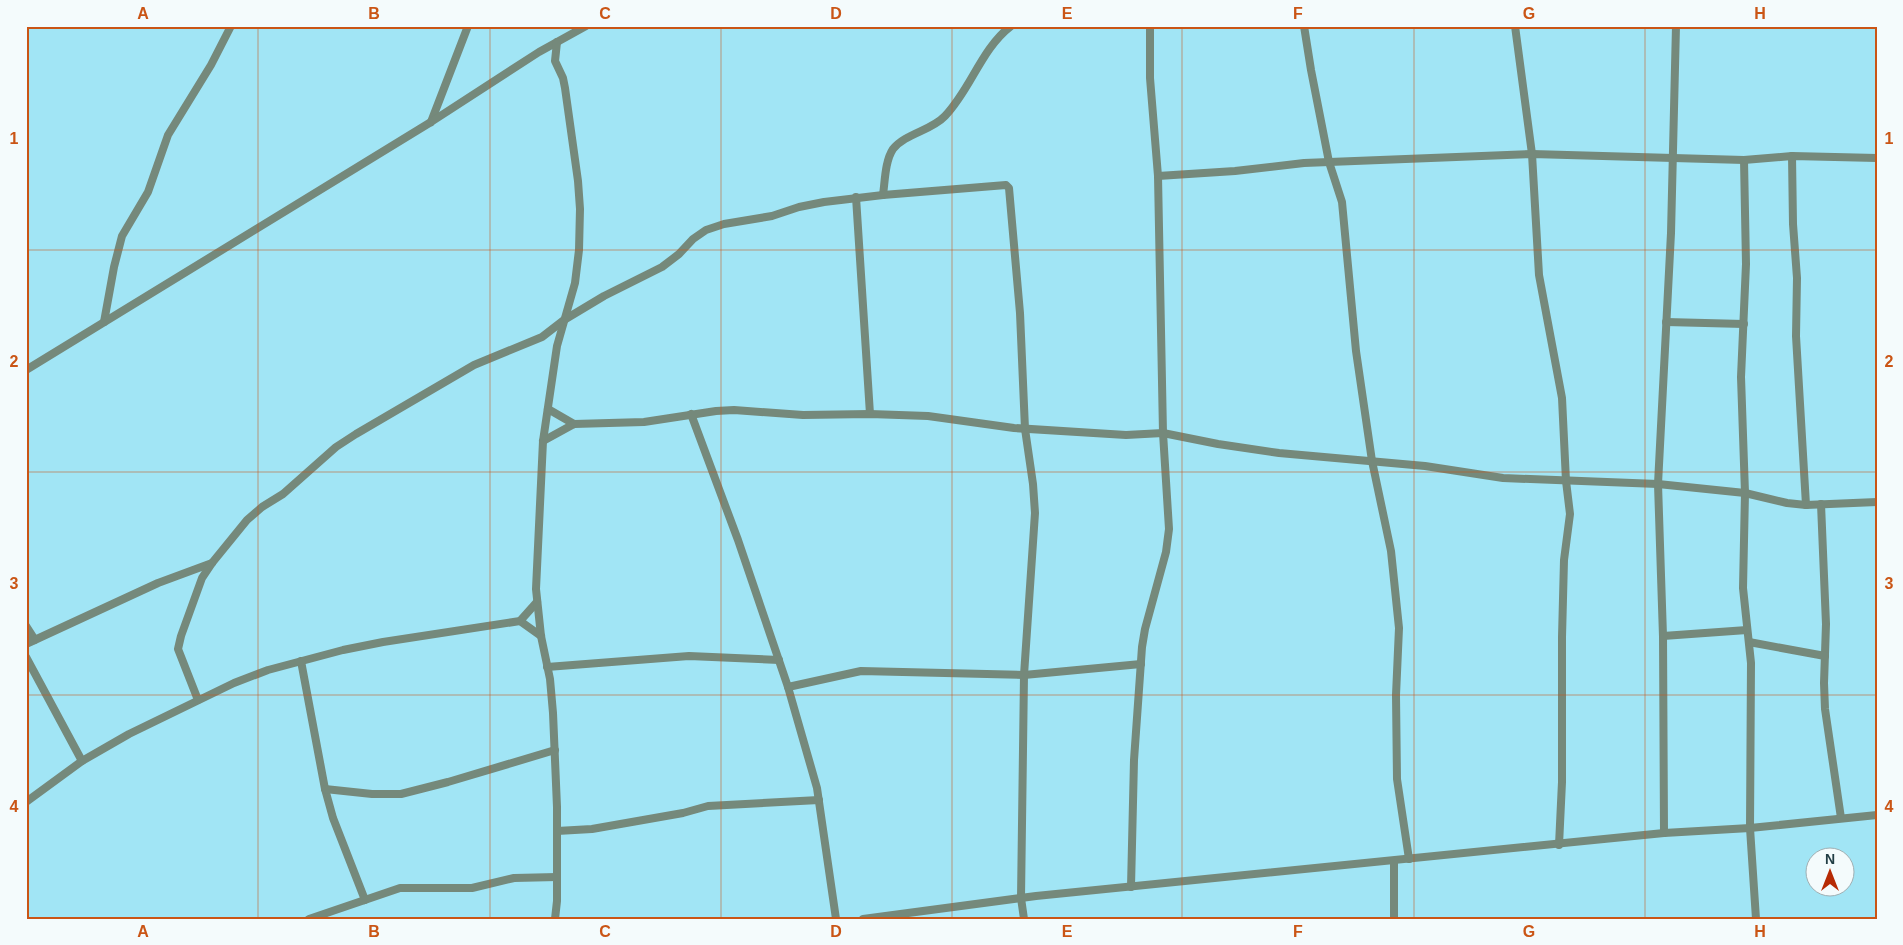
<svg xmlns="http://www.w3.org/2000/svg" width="1903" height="945" font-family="Arial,sans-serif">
	<rect width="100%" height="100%" fill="#a1e5f5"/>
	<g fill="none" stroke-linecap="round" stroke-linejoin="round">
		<g stroke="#75897b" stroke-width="8">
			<polyline points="1304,26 1311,70 1329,162 1342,202 1356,351 1372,461 1391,551 1399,628 1396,695 1397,779 1409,859"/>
			<polyline points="1515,26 1532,154 1539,275 1562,398 1566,481 1570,514 1564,560 1562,637 1562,782 1559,845"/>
			<polyline points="431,122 468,26"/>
			<polyline points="1792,156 1793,224 1797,278 1796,336 1806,505"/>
			<polyline points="1744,160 1746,264 1741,377 1745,493 1743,588 1751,663 1750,828 1756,919"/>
			<polyline points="1158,176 1235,171 1304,163 1532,154 1744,160 1792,156 1877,158"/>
			<path d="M883,195C885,181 885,161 893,149C906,133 931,131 945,116C971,89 981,49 1011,26"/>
			<polyline points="856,197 870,414"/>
			<polyline points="104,322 114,267 122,236 148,192 168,135 211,65 231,26"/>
			<polyline points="1666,322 1744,324"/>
			<polyline points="26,370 431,122 539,52 586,26"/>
			<polyline points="548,409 574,424"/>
			<polyline points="691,414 738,540 788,687 817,788 836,919"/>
			<polyline points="543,441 574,424 644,422 716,411 734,410 803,415 870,414 928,416 1014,428 1126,435 1163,433 1218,444 1279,453 1425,466 1503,478 1658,484 1745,493 1787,503 1806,505 1877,502"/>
			<polyline points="1821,504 1826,624 1824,683 1825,709 1841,818"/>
			<polyline points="520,621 541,636"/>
			<polyline points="26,626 35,640"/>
			<polyline points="1663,636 1747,630"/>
			<polyline points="1749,642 1825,656"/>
			<polyline points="26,644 158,583 212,563"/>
			<polyline points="26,657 82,761"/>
			<polyline points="301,661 325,789 333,818 365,900"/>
			<polyline points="547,667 689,656 779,660"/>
			<polyline points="788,687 861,671 1024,675 1141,664"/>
			<polyline points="198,700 178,649 181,636 202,578 212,563 247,520 262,507 283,494 336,447 356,434 474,365 542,337 564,320 604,296 662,267 679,254 693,239 706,230 724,224 772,216 799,207 824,202 883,195 1006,185 1009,188 1020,313 1025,429 1033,484 1035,513 1024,675 1021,898 1024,919"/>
			<polyline points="325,789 372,794 401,794 448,782 555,750"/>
			<polyline points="26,802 82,761 129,734 234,683 268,670 343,650 383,642 520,621 537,602"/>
			<polyline points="557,831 592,829 683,813 708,806 819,800"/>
			<polyline points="1664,833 1663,636 1658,484 1671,233 1676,26"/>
			<polyline points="1131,887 1134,760 1142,647 1145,629 1166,552 1169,529 1163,433 1158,176 1150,78 1150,26"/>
			<polyline points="309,919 400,888 472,888 514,878 557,877"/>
			<polyline points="555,919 557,901 557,807 553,713 550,679 541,636 536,589 543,441 557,346 575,283 579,250 580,209 578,181 565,88 563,78 555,61 557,42"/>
			<polyline points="863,919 1036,896 1664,833 1750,828 1877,815"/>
			<polyline points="1394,919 1394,861"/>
		</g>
	</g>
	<path fill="none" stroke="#ca5515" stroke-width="1" stroke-opacity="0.55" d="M258,26V919M490,26V919M721,26V919M952,26V919M1182,26V919M1414,26V919M1645,26V919M26,250H1877M26,472H1877M26,695H1877"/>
	<rect width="1903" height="945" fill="none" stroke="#f4fbfc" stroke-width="55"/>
	<g transform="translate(1830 872)"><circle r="24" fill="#f4fbfc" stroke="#a0afb3"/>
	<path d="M0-4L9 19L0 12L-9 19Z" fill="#b62b05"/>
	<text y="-8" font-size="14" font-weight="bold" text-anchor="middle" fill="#223e45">N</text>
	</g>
	<rect x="28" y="28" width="1848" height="890" fill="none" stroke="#ca5515" stroke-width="2"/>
	<g font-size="16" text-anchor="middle" font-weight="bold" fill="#ca5515">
		<text x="143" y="19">A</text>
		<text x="374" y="19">B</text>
		<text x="605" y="19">C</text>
		<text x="836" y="19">D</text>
		<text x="1067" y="19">E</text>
		<text x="1298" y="19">F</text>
		<text x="1529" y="19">G</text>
		<text x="1760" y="19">H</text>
		<text x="14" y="144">1</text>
		<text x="1889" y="144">1</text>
		<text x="14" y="367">2</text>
		<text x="1889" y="367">2</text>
		<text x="14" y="589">3</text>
		<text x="1889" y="589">3</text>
		<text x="14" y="812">4</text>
		<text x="1889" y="812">4</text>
		<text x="143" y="937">A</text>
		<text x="374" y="937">B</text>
		<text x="605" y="937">C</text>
		<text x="836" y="937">D</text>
		<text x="1067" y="937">E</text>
		<text x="1298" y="937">F</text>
		<text x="1529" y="937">G</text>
		<text x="1760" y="937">H</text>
	</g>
</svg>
